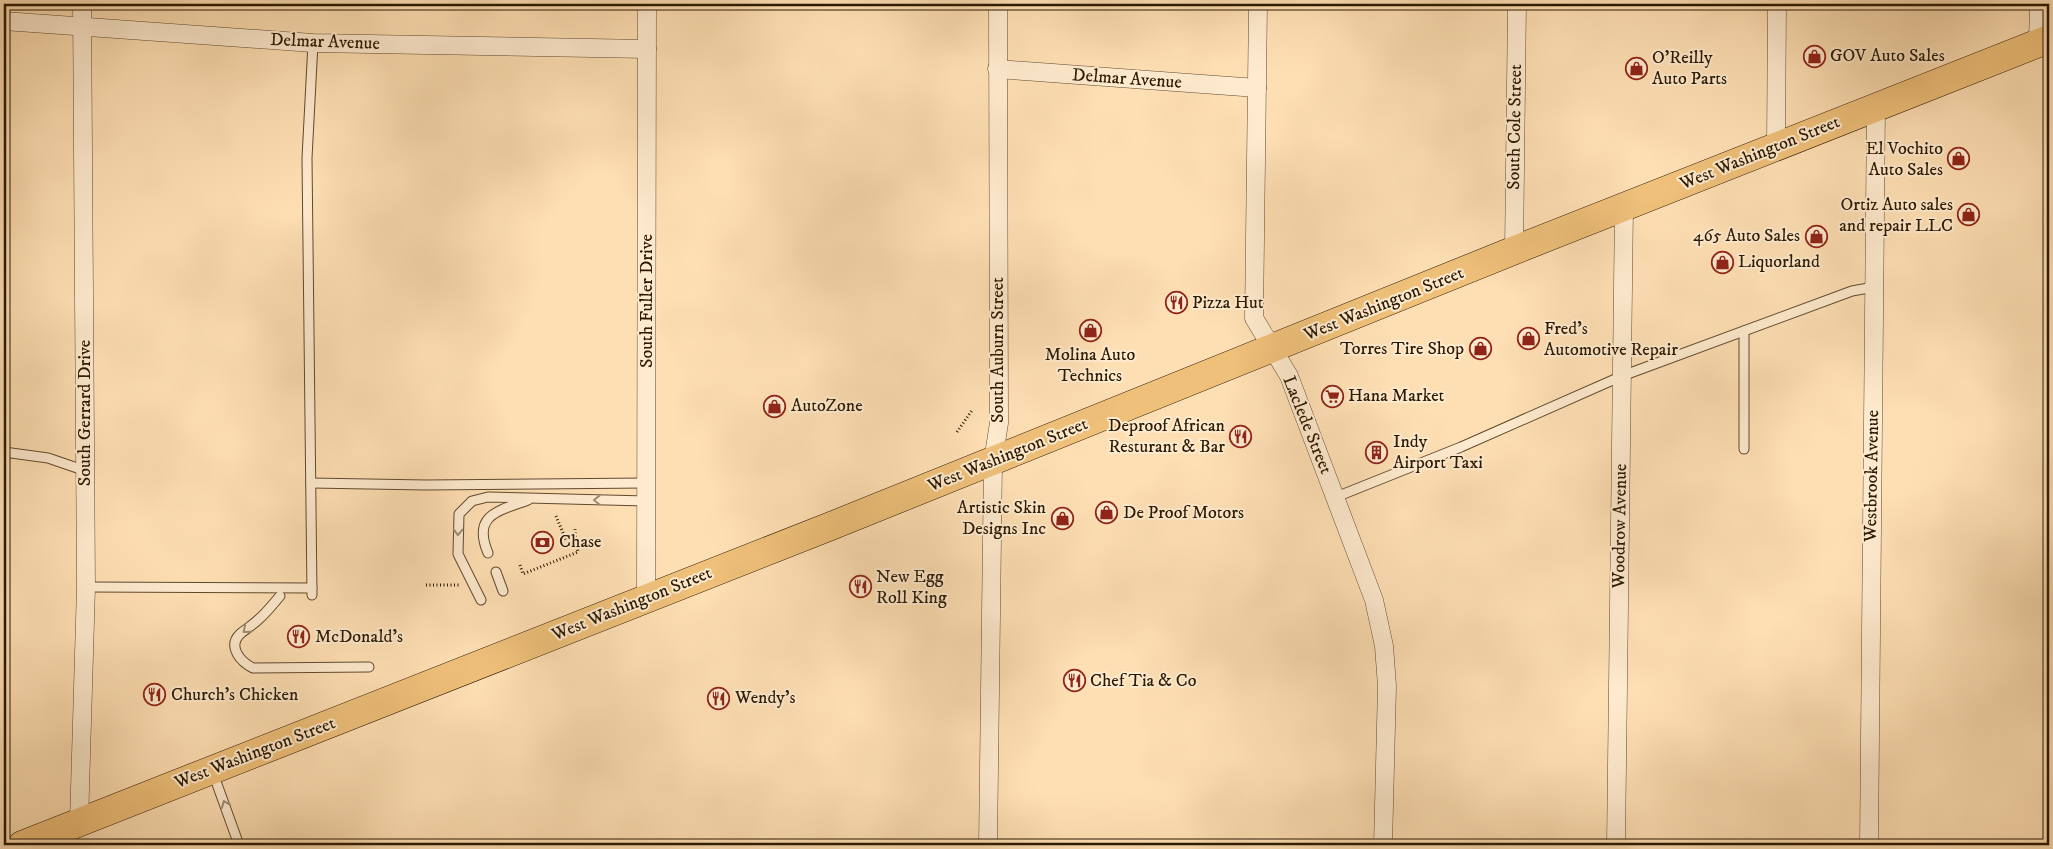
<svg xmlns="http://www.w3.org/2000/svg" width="2053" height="849" font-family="'IM FELL DW Pica',serif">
	<rect width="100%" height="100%" fill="#fedfb3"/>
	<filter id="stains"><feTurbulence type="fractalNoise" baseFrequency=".004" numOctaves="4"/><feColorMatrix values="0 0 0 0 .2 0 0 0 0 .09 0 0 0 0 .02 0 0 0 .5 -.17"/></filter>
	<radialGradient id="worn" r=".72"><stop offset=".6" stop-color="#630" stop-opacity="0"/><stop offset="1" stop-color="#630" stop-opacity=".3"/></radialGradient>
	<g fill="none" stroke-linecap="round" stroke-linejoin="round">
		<defs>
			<g id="service">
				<polyline points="1744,331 1744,449"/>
				<polyline points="4,452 48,458 86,471"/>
				<polyline points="311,483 426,485 646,483"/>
				<polyline points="1336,497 1461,447 1622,376 1852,291 1874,287"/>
				<path d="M488,553C472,515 498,511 528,500"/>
				<polyline points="496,572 503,591"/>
				<polyline points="86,587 312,588"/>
				<polyline points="312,595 307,158 313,43"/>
				<path d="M280,596C273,604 267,612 259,619C253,625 246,629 240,634C227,647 241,662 253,668L369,667"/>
				<polyline points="481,600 458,554 459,514 472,501 488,497 646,501"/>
				<polyline points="213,773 239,845"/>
			</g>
			<g id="minor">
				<polyline points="1258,4 1254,318 1289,376 1374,600 1384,646 1387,686 1383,845"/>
				<polyline points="4,21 313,43 647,49"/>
				<polyline points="2038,44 2039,4"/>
				<polyline points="997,69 1257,88"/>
				<polyline points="1776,146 1777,4"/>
				<polyline points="1514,251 1517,4"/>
				<polyline points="646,599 647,4"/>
				<polyline points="79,823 86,587 82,4"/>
				<polyline points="988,845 993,461 999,423 998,4"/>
				<polyline points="1616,845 1624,207"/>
				<polyline points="1869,845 1876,106"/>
			</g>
			<polyline id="primary" points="22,845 831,526 1525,246 2049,39"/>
		</defs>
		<use href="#service" stroke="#604a2e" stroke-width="11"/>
		<use href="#minor" stroke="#604a2e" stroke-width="19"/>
		<use href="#primary" stroke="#2b1902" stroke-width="29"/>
		<g stroke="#2b1902" stroke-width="3" stroke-dasharray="1 2.5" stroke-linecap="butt">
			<polyline points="957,432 973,409"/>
			<polyline points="556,516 566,540 575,536 575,529"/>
			<polyline points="520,565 523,574 578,552 575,536"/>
			<polyline points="426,585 460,585"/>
		</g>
		<use href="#service" stroke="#feeace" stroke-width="9"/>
		<use href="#minor" stroke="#feeace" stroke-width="18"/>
		<use href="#primary" stroke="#efc07a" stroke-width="28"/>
	</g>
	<defs><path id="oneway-chevron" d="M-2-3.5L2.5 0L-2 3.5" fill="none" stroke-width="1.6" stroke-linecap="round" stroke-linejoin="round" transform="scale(1.25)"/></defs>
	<g stroke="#9f8c72">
		<use href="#oneway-chevron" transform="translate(597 500) rotate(-179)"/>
		<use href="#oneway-chevron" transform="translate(458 532) rotate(91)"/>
		<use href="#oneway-chevron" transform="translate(246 630) rotate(141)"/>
		<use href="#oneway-chevron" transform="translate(225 804) rotate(-112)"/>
	</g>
	<defs>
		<symbol id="shop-ring" viewBox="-11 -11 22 22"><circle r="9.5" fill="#feeace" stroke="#8f2418" stroke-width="1.5"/><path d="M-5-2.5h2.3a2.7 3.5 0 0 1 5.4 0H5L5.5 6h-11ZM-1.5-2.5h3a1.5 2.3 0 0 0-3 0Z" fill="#8f2418"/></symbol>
		<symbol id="restaurant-ring" viewBox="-11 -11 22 22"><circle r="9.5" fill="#feeace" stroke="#8f2418" stroke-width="1.5"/><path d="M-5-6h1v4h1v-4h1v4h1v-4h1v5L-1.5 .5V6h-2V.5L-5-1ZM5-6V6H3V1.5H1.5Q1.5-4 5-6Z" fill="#8f2418"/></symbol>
		<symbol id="supermarket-ring" viewBox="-11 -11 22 22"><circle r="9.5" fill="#feeace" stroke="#8f2418" stroke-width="1.5"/><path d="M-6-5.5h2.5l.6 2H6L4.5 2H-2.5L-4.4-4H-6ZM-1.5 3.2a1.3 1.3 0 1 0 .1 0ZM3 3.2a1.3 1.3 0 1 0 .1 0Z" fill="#8f2418"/></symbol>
		<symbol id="building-ring" viewBox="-11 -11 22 22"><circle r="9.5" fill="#feeace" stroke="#8f2418" stroke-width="1.5"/><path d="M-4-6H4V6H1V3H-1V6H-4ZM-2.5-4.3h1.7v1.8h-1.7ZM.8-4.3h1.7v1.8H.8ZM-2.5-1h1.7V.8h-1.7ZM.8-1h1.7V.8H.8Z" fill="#8f2418"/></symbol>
		<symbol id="bank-ring" viewBox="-11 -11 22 22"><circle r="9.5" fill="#feeace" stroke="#8f2418" stroke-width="1.5"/><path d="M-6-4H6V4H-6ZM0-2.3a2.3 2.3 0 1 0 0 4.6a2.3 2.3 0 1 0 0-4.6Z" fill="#8f2418"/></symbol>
	</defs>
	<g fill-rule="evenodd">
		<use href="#shop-ring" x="1802" y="44" width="25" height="25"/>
		<use href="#shop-ring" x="1624" y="56" width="25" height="25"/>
		<use href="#shop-ring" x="1946" y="146" width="25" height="25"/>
		<use href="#shop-ring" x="1956" y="202" width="25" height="25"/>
		<use href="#shop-ring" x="1804" y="224" width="25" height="25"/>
		<use href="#shop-ring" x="1710" y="250" width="25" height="25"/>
		<use href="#restaurant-ring" x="1164" y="290" width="25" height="25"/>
		<use href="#shop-ring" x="1078" y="318" width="25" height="25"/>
		<use href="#shop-ring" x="1516" y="326" width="25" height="25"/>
		<use href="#shop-ring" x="1468" y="336" width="25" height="25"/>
		<use href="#supermarket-ring" x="1320" y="384" width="25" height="25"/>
		<use href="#shop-ring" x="762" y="394" width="25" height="25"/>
		<use href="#restaurant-ring" x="1228" y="424" width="25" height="25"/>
		<use href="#building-ring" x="1364" y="440" width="25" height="25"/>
		<use href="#shop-ring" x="1094" y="500" width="25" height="25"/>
		<use href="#shop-ring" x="1050" y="506" width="25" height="25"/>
		<use href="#bank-ring" x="530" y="530" width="25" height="25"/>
		<use href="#restaurant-ring" x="848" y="574" width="25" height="25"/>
		<use href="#restaurant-ring" x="286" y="624" width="25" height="25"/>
		<use href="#restaurant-ring" x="1062" y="668" width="25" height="25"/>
		<use href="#restaurant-ring" x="142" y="682" width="25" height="25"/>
		<use href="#restaurant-ring" x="706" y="686" width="25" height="25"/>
	</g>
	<g text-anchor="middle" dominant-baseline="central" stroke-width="4" stroke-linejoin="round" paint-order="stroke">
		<g font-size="18" fill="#2b1902" stroke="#feeace">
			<text transform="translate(325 42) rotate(2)">Delmar Avenue</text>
			<text transform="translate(1127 79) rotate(4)">Delmar Avenue</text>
			<text transform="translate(1515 127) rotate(-89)">South Cole Street</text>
			<text transform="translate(1760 153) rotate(-22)">West Washington Street</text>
			<text transform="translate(647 301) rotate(-90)">South Fuller Drive</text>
			<text transform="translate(1384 304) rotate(-22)">West Washington Street</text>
			<text transform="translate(998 350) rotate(-90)">South Auburn Street</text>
			<text transform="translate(85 413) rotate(-90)">South Gerrard Drive</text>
			<text transform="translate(1307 425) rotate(68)">Laclede Street</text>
			<text transform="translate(1008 455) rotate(-22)">West Washington Street</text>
			<text transform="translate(1872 476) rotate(-89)">Westbrook Avenue</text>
			<text transform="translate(1620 526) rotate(-89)">Woodrow Avenue</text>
			<text transform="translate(632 604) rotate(-22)">West Washington Street</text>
			<text transform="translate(255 753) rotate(-21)">West Washington Street</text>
		</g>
		<g font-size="18" fill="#2b1902" stroke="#feeace" text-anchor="start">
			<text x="1830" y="56">GOV Auto Sales</text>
			<text x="1652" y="58">O'Reilly<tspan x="1652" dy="21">Auto Parts</tspan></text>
			<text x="1943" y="149" text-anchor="end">El Vochito<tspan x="1943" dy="21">Auto Sales</tspan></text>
			<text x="1953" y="205" text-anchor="end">Ortiz Auto sales<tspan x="1953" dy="21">and repair LLC</tspan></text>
			<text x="1800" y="236" text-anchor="end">465 Auto Sales</text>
			<text x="1738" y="262">Liquorland</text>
			<text x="1192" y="303">Pizza Hut</text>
			<text x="1544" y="329">Fred's<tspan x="1544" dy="21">Automotive Repair</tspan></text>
			<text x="1464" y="349" text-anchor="end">Torres Tire Shop</text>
			<text x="1090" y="355" text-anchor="middle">Molina Auto<tspan x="1090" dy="21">Technics</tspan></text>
			<text x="1348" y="396">Hana Market</text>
			<text x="791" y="406">AutoZone</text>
			<text x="1225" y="426" text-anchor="end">Deproof African<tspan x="1225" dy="21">Resturant &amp; Bar</tspan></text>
			<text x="1393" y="442">Indy<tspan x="1393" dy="21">Airport Taxi</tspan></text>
			<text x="1046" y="508" text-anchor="end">Artistic Skin<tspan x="1046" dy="21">Designs Inc</tspan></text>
			<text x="1123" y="513">De Proof Motors</text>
			<text x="559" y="542">Chase</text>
			<text x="876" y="577">New Egg<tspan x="876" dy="21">Roll King</tspan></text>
			<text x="315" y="637">McDonald's</text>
			<text x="1090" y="681">Chef Tia &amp; Co</text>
			<text x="171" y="695">Church's Chicken</text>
			<text x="735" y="698">Wendy's</text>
		</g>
	</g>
	<rect width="2053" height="849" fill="none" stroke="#fedfb3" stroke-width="20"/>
	<rect x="5" y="5" width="2043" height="839" fill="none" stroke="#2b1902" stroke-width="2.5"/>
	<rect x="10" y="10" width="2033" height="829" fill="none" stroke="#2b1902"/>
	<rect width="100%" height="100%" filter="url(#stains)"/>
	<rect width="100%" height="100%" fill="url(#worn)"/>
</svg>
